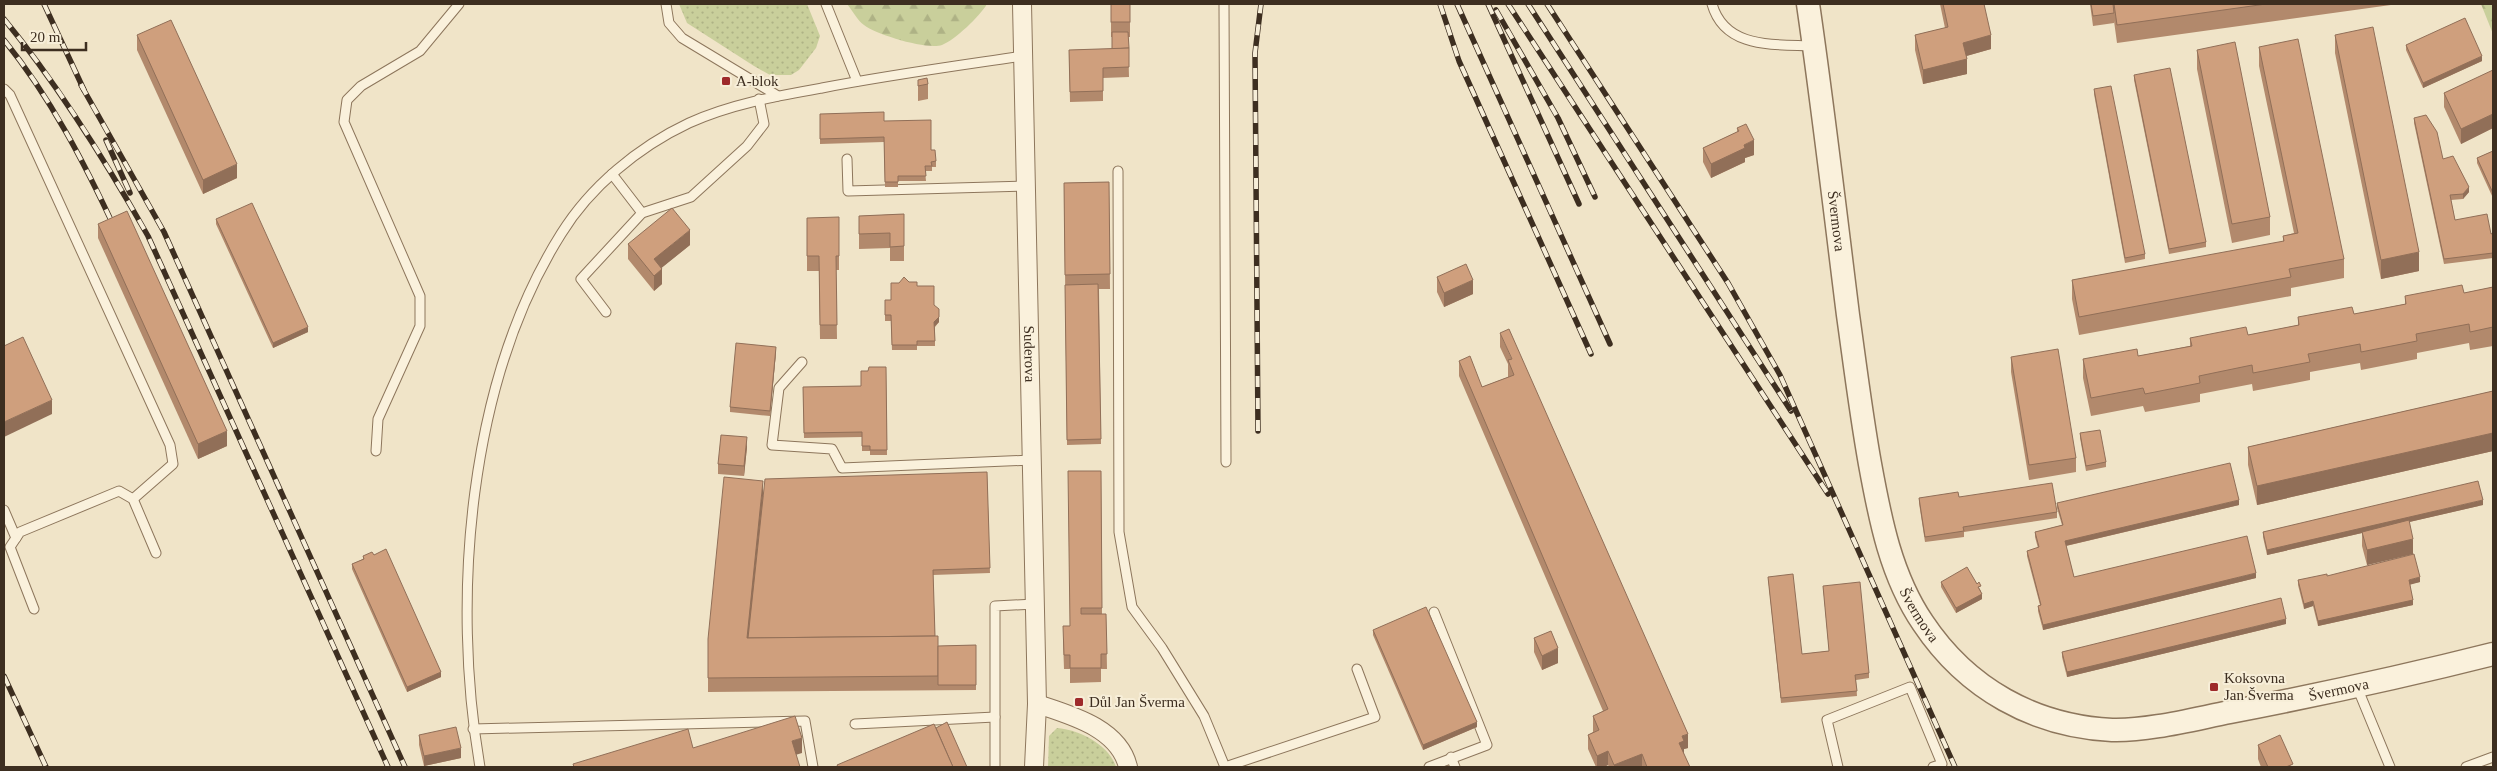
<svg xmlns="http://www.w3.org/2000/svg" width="2497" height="771" font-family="'Times New Roman',serif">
	<defs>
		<pattern id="green-dots" width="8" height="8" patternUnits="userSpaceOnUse" patternTransform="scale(1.25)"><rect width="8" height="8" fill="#c9cf9b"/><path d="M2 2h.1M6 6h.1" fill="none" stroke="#aeb285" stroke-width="1.8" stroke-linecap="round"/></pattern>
		<pattern id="forest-firs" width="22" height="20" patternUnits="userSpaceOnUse" patternTransform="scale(1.25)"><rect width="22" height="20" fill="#c9cf9b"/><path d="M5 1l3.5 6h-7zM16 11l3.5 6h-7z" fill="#aeb285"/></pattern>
	</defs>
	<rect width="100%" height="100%" fill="#f0e4c8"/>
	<g fill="url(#green-dots)">
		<polygon points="679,4 807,4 820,36 816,48 799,70 791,75 770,75 754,66 687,23"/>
		<path d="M1057,728C1080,730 1109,745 1116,767H1048L1049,736Z"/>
	</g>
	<g fill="url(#forest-firs)">
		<path d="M847,4H987C980,16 955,40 942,45C927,50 877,35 864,25C858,21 852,10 847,4Z"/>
		<polygon points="2481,4 2493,4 2493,34"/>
	</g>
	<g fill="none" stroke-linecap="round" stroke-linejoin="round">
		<defs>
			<g id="service">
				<polyline points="666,4 669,23 682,38 778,96"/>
				<polyline points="826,4 857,81"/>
				<polyline points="1224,4 1226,462"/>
				<path d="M1712,4C1725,50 1776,44 1814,46"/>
				<polyline points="4,89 10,95 170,445 173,464 133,499"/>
				<polyline points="847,159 848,191 1026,186"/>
				<polyline points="1118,171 1119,532 1132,607 1162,648 1204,716 1225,767"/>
				<polyline points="612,174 642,213"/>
				<polyline points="606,312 581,279 642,213 691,197 747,146 764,124 759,99"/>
				<polyline points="802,362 779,388 772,445 832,449 842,468 1031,460"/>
				<polyline points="376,451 378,419 420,326 420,296 344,122 347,100 361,86 420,51 459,4"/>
				<polyline points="4,510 16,538"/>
				<polyline points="34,609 10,547 20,532 119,491 133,499 156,553"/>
				<polyline points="2357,687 2390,767"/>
				<polyline points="855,724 995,717"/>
				<polyline points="473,729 805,721 813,767"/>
				<polyline points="1451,757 1455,767"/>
				<path d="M480,767C451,599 468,382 561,234C590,187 638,147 689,123C731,104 777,96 822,88C889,75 956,66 1023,56"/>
				<polyline points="995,767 995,606 1035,604"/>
				<polyline points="1225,767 1375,717 1357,669"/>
				<polyline points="1429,767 1487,745 1434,612"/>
				<polyline points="1838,767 1827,720 1910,687 1942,764 1933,767"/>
				<polyline points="2466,767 2493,757"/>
			</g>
			<g id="minor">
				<path id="s1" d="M1022,4L1037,704L1034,767"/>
				<path d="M1037,704C1070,715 1119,728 1128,767"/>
			</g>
			<g id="tertiary">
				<path id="s2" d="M1808,4C1823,107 1835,211 1848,315C1855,365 1861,414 1870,464C1880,519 1891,576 1923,623C1967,689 2034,726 2112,730C2148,731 2194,719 2230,712C2318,695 2406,676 2493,654"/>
			</g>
		</defs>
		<use href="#service" stroke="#8d765c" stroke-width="11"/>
		<use href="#minor" stroke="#8d765c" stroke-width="20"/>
		<use href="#tertiary" stroke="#8d765c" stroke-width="25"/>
		<use href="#service" stroke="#faf1dc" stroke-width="9"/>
		<use href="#minor" stroke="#faf1dc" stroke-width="18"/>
		<use href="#tertiary" stroke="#faf1dc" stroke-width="22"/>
		<defs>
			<g id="rail">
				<polyline points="44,4 84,90"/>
				<polyline points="1440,4 1459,61 1591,354"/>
				<polyline points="1457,4 1610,344"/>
				<polyline points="1488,4 1579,204"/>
				<polyline points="1508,4 1828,494"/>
				<polyline points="1528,4 1791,411"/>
				<polyline points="1547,4 1728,283 1780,375 1955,767"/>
				<polyline points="1496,10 1558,118 1595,197"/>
				<path d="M4,19C59,86 105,160 148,236L388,767"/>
				<path d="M4,40C51,98 85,164 116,231"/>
				<polyline points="81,85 164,232 405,767"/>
				<polyline points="106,140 130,193"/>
				<polyline points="1258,431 1255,53 1261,4"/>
				<polyline points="4,676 46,767"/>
			</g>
		</defs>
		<use href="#rail" stroke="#3d2e20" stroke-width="5.5"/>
		<use href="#rail" stroke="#f7eed8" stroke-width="4" stroke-dasharray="11" stroke-linecap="butt"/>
	</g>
	<g fill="#b2896c">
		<polygon points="1111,4 1130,4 1130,37 1128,37 1129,77 1103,78 1103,101 1070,102 1069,50 1112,49 1112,37 1111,37"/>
		<polygon points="1940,4 1984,4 1991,49 1966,56 1967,74 1923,84 1915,50 1915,35 1945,28"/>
		<polygon points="2090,4 2398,4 2117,43 2114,21 2114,23 2093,26"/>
		<polygon points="137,35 237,178 203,194 137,50"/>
		<polygon points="2335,35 2419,271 2381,279 2335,53"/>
		<polygon points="2406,45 2482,61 2423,88 2406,50"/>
		<polygon points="2259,47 2344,259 2344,278 2291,288 2291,296 2079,335 2072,299 2072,280 2283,242 2283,236 2294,233 2259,66"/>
		<polygon points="2197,50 2270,217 2270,235 2232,243 2197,69"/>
		<polygon points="2493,71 2493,128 2461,144 2444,107 2444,93"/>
		<polygon points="2134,75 2206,242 2206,247 2169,254 2134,80"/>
		<polygon points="918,80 928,84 928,99 918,101"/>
		<polygon points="2094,89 2145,254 2145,259 2125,263 2094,94"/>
		<polygon points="820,114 884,121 931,150 936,161 936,167 932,167 932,171 925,171 926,181 898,181 898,187 885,187 884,142 820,144"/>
		<polygon points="2414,118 2443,159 2469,192 2463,199 2451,200 2455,220 2491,234 2493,233 2493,258 2444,264 2414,123"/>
		<polygon points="1737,128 1754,155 1745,158 1745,162 1711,178 1703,162 1703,148 1737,132"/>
		<polygon points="2493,151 2493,198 2477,163 2477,158"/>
		<polygon points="1109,182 1110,289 1099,289 1101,444 1067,445 1064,183"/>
		<polygon points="904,214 904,261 890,261 890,248 859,249 859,216"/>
		<polygon points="807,218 839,256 839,270 836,270 837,339 820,339 819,271 807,271"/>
		<polygon points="216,219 308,332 273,348 216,224"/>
		<polygon points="98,224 227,446 198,459 98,238"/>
		<polygon points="628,244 690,245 661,268 662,284 654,291 628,259"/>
		<polygon points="1437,277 1473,294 1444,307 1437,292"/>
		<polygon points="909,282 917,286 934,305 939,322 935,327 935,346 917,346 917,350 892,350 891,321 885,321 885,300 891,300"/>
		<polygon points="2493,287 2493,346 2470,350 2469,343 2417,353 2417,359 2361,370 2360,363 2310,372 2310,380 2253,391 2252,384 2200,394 2200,402 2145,412 2143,406 2091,416 2083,378 2083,359 2138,356 2190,346 2190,338 2248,335 2298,325 2298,317 2354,314 2405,304 2405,296 2464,293"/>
		<polygon points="1500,333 1688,748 1684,749 1684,755 1690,767 1609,767 1608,765 1604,767 1596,767 1588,749 1588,735 1593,732 1593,716 1603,711 1459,376 1459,361 1482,387 1508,377 1508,364 1500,347"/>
		<polygon points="776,352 770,416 730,412 730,407"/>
		<polygon points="2011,357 2076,458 2076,472 2029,480 2011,372"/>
		<polygon points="886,367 887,455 870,455 870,451 862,451 862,437 804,438 803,387 861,386"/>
		<polygon points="2493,391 2493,451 2257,505 2248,465 2248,447"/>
		<polygon points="2080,433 2106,462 2106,467 2086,471 2080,438"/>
		<polygon points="747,447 744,476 718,474 718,464"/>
		<polygon points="1101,471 1102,614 1106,614 1107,669 1101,669 1101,682 1070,683 1070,669 1064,669 1063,640 1070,626"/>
		<polygon points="987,472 990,573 933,575 935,636 938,646 976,645 976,690 708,692 708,639 763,496"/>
		<polygon points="1959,497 2057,512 2057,518 1964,532 1964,537 1925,542 1919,503 1919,498"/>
		<polygon points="2057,503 2239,505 2066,546 2074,577 2256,578 2043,630 2038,611 2038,606 2040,605 2027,556 2027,551 2038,548 2035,537 2035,532 2062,525 2057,508"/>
		<polygon points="2483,505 2409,522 2413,554 2367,565 2362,546 2362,533 2267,555 2263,537 2263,532"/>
		<polygon points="374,555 441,677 407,692 352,569 352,564 363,559 363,556"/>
		<polygon points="2327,576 2420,582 2410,584 2413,605 2318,626 2313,606 2304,609 2298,585 2298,580"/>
		<polygon points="1768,577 1802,654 1829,651 1823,586 1869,673 1869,678 1856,680 1857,696 1781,703"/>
		<polygon points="1941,582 1977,584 1981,591 1982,599 1956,613 1941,587"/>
		<polygon points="2286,624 2067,677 2062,657 2062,652"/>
		<polygon points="1373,630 1477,727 1423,750 1373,635"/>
		<polygon points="1534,638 1558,663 1542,670 1534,652"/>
		<polygon points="419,735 461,758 424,766 419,745"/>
		<polygon points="2258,745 2293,767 2261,767 2258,759"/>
	</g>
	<g fill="#916f58">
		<polygon points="1991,35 1991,49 1963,57 1963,43"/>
		<polygon points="2482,56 2482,61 2423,88 2423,83"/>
		<polygon points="1967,59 1967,74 1923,84 1923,70"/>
		<polygon points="2493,114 2493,128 2461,144 2461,129"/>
		<polygon points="1754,140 1754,155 1745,158 1745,162 1711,178 1711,164 1744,145"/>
		<polygon points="237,164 237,178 203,194 203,180"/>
		<polygon points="2469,187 2469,192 2463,199 2463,194"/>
		<polygon points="690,230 690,245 654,274 654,259"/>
		<polygon points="2419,252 2419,271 2381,279 2381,260"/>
		<polygon points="662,269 662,284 654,291 654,276"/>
		<polygon points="1473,280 1473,294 1444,307 1444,293"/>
		<polygon points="939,317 939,322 934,327 934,322"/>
		<polygon points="308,327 308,332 273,348 273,343"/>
		<polygon points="776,347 776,352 770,416 770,411"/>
		<polygon points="52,400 52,414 4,437 4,422"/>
		<polygon points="227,431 227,446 198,459 198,444"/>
		<polygon points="2493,433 2493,451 2257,505 2257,486"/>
		<polygon points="747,437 747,447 744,476 744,466"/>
		<polygon points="763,481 763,496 747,648 747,638"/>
		<polygon points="2239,500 2239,505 2065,546 2065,541"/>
		<polygon points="2483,500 2483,505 2267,555 2267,550"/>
		<polygon points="2413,539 2413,554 2367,565 2367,550"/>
		<polygon points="2256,573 2256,578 2043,630 2043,625"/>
		<polygon points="2420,577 2420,582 2409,585 2409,580"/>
		<polygon points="1982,594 1982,599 1956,613 1956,608"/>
		<polygon points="2413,600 2413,605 2318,626 2318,621"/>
		<polygon points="2313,601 2313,606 2304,609 2304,604"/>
		<polygon points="2286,619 2286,624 2067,677 2067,672"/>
		<polygon points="1558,648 1558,663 1542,670 1542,656"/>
		<polygon points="441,672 441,677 407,692 407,687"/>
		<polygon points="1477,722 1477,727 1423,750 1423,745"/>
		<polygon points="1688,734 1688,748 1684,749 1684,756 1679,743 1682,736"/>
		<polygon points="802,738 802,753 792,756 792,741"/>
		<polygon points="461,748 461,758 424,766 424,756"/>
		<polygon points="1608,751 1608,765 1604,767 1597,767 1597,756"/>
		<polygon points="1642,754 1642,767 1614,767 1614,765"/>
	</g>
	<g fill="#cf9f7d" stroke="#916f58">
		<rect x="1111" y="4" width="19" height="18"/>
		<polygon points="1943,4 1984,4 1991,35 1963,43 1967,59 1923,70 1915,35 1948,27"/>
		<polygon points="2091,4 2113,4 2114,13 2093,16"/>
		<polygon points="2114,4 2266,4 2117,25"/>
		<polygon points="2465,18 2482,56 2423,83 2406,45"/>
		<polygon points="171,20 237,164 203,180 137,35"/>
		<polygon points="2373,27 2419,252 2381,260 2335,35"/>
		<polygon points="1112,32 1128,32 1129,48 1112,49"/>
		<polygon points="2298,39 2344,259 2289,269 2291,277 2079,317 2072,280 2284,241 2283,236 2298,233 2259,47"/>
		<polygon points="2235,42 2270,217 2232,224 2197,50"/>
		<polygon points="1129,48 1129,67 1103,68 1103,91 1070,92 1069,50"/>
		<polygon points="2170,68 2206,242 2169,249 2134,75"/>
		<polygon points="2493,70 2493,114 2461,129 2444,93"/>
		<polygon points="927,78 928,84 918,86 918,80"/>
		<polygon points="2111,86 2145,254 2125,258 2094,89"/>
		<polygon points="884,112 884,121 931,120 931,150 935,150 936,161 931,162 932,166 925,166 926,176 898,176 898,182 885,182 884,137 820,139 820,114"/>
		<polygon points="2426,115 2437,132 2443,159 2453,156 2469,187 2463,194 2450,195 2455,220 2487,214 2491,234 2493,233 2493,253 2444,259 2414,118"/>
		<polygon points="1746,124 1754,140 1744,145 1745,148 1711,164 1703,148 1739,131 1737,128"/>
		<polygon points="2493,151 2493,193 2477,158"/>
		<polygon points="1109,182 1110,274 1065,275 1064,183"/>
		<polygon points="252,203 308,327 273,343 216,219"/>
		<polygon points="672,208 690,230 654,259 662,269 654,276 628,244"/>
		<polygon points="127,211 227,431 198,444 98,224"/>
		<polygon points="904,214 904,246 890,247 890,233 859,234 859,216"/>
		<polygon points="839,217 839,256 836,256 837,325 820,325 819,256 807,256 807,218"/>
		<polygon points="1466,264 1473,280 1444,293 1437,277"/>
		<polygon points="904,277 909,282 917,282 917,286 934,286 934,305 939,309 939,317 934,322 935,341 917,341 917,345 892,345 891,315 885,315 885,300 891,300 891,283 899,283"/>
		<polygon points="1098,284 1101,439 1067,440 1065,285"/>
		<polygon points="2462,285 2464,293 2493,287 2493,327 2470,332 2469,324 2416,334 2417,341 2361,352 2360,344 2308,354 2310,362 2253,373 2252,365 2199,376 2200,383 2145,394 2143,388 2091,398 2083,359 2137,349 2138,356 2192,346 2190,338 2246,327 2248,335 2299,325 2298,317 2352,307 2354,314 2406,304 2405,296"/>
		<polygon points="1509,329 1688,734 1682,736 1684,741 1679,743 1690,767 1647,767 1642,754 1614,765 1608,751 1597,756 1588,735 1599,730 1593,716 1608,709 1459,361 1470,356 1482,387 1514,375 1508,360 1512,359 1500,333"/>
		<polygon points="23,337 52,400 4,422 4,346"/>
		<polygon points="736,343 776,347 770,411 730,407"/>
		<polygon points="2058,349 2076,458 2029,465 2011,357"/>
		<polygon points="869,367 886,367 887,450 870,450 870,446 862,446 862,432 804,433 803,387 861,386 861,371 868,371"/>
		<polygon points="2493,391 2493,433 2257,486 2248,447"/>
		<polygon points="2100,430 2106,462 2086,466 2080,433"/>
		<polygon points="721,435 747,437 744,466 718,464"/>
		<polygon points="2230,463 2239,500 2065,541 2074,577 2247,536 2256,573 2043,625 2038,606 2041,605 2027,551 2039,547 2035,532 2063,525 2057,503"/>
		<polygon points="1068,471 1101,471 1102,608 1081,608 1081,614 1106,614 1107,654 1101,654 1101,668 1070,668 1070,655 1064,655 1063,626 1070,626"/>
		<polygon points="987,472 990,568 933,570 935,636 748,638 765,479"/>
		<polygon points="724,477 763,481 747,638 938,636 938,676 708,678 708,639"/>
		<polygon points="2478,481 2483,500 2267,550 2263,532"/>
		<polygon points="2052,483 2057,512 1963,527 1964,531 1925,537 1919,498 1958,492 1959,497"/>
		<polygon points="2409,520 2413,539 2367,550 2362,532"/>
		<polygon points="386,549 441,672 407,687 352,564 364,559 363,556 372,552 374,555"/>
		<polygon points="2414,554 2420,577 2409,580 2413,600 2318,621 2313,601 2304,604 2298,580 2327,574 2327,576"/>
		<polygon points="1967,567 1977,584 1979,582 1981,586 1978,587 1982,594 1956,608 1941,582"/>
		<polygon points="1793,574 1802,654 1829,651 1823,586 1860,582 1869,673 1855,675 1857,691 1781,698 1768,577"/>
		<polygon points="2281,598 2286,619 2067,672 2062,652"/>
		<polygon points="1426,607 1477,722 1423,745 1373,630"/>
		<polygon points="1551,631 1558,648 1542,656 1534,638"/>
		<polygon points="976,645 976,685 938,685 938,646"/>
		<polygon points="795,716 802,738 792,741 800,767 574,767 573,764 688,729 693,748"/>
		<polygon points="947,722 967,767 953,767 936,728"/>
		<polygon points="934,724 953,767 838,767 837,765"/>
		<polygon points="456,727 461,748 424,756 419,735"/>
		<polygon points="2280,735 2293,764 2286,767 2268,767 2258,745"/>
	</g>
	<g fill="#9e2a2b" stroke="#f7eed8" stroke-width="2">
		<rect x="721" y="76" width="10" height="10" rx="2.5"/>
		<rect x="2209" y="682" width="10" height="10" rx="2.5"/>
		<rect x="1074" y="697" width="10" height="10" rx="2.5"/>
	</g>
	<g text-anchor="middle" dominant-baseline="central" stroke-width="4" stroke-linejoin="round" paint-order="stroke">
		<g font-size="15" fill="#3d2e20" stroke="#f7eed8" text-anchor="start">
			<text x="736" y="81">A-blok</text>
			<text x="2224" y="678">Koksovna<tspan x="2224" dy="17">Jan Šverma</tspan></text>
			<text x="1089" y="702">Důl Jan Šverma</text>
		</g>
		<g font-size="15" fill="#3d2e20" stroke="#f7eed8">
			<text stroke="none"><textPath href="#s2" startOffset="219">Švermova</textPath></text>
			<text stroke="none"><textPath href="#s1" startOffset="350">Suderova</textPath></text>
			<text stroke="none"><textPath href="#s2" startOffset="624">Švermova</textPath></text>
			<text stroke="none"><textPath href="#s2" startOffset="1089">Švermova</textPath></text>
		</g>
	</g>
	<rect width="2497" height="771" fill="none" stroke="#3d2e20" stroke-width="10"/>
	<path d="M22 42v8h64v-8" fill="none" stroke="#3d2e20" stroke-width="2.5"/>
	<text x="30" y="42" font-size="15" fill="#3d2e20" stroke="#f7eed8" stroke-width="4" paint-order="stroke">20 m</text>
</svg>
